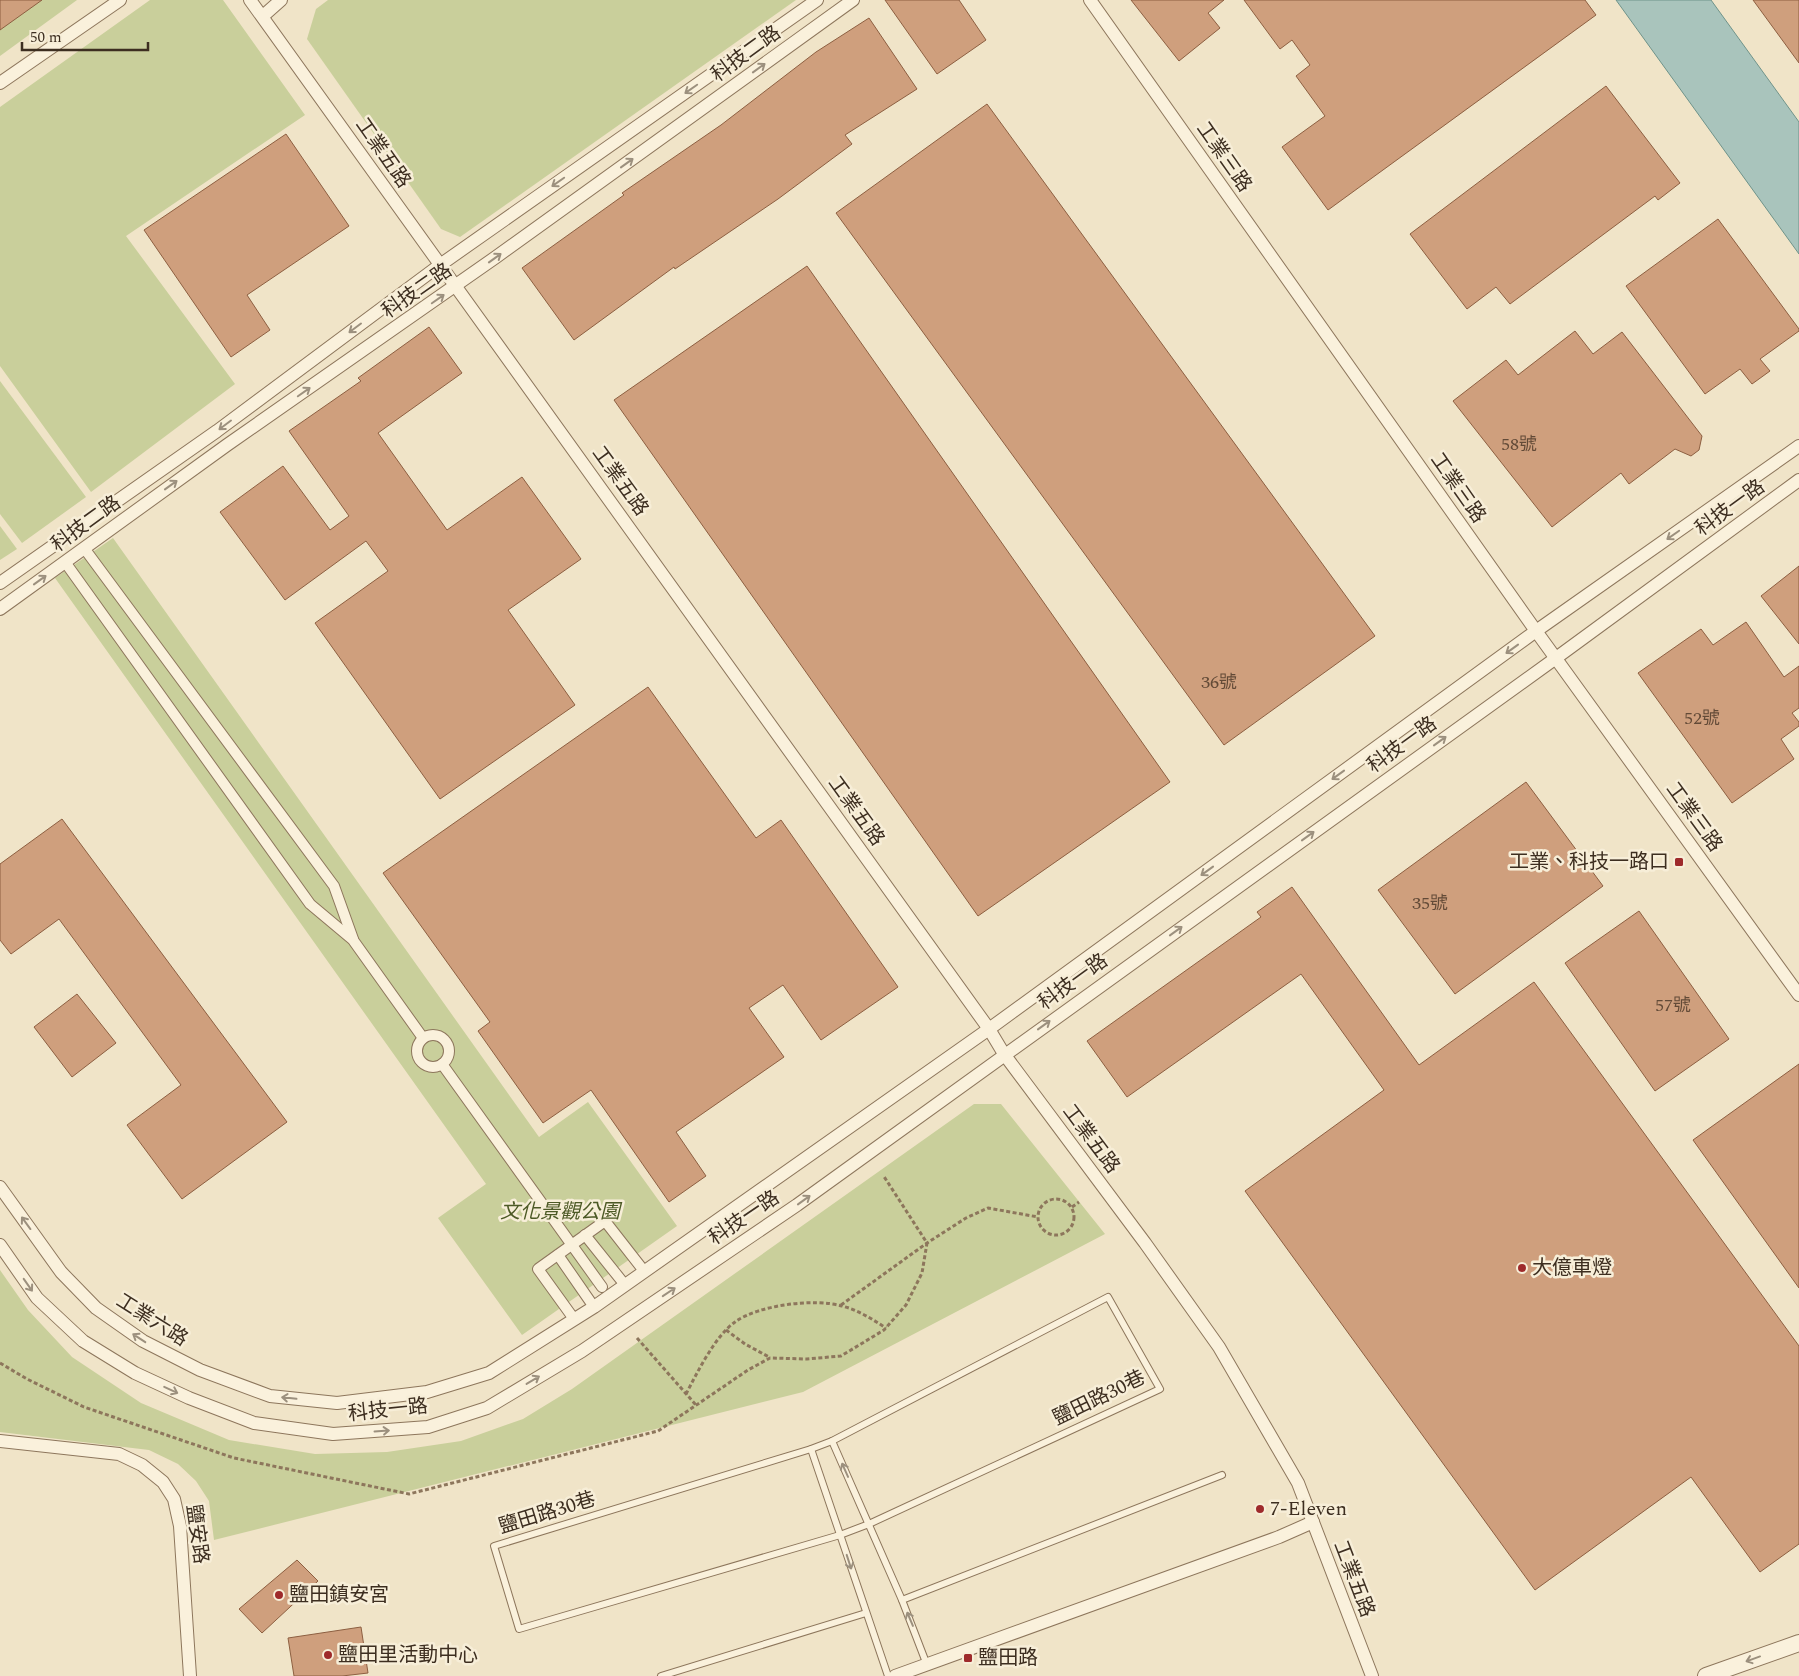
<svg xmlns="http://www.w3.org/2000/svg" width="1799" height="1676" font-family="Spectral,'Noto Sans TC',serif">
	<rect width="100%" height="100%" fill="#f0e4c8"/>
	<g fill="#c9cf9b">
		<polygon points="0,0 77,0 0,56"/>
		<polygon points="150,0 223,0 305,115 126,236 235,384 91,492 0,366 0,107"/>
		<polygon points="328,0 796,0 460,237 441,229 307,39 316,9"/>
		<polygon points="0,381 86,497 22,543 0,514"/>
		<polygon points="0,526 17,549 0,560"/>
		<polygon points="113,538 539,1137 588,1102 677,1226 522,1335 438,1218 486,1184 55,578"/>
		<polygon points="974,1104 1001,1104 1105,1234 803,1392 214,1540 209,1501 196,1481 178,1464 149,1450 0,1432 0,1270 28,1310 72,1357 141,1403 229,1440 315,1454 387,1452 461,1441 523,1419 572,1389"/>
	</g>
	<polygon fill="#a9c4bc" stroke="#6f938a" points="1616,0 1711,0 1799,122 1799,254"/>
	<g fill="#cf9f7d" stroke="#8d5f41">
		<polygon points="0,0 42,0 0,30"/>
		<polygon points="885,0 959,0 986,40 937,74"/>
		<polygon points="1131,0 1224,0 1208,13 1220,28 1179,61"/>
		<polygon points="1244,0 1585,0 1596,15 1328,210 1282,147 1325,116 1296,76 1310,65 1292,40 1280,49"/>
		<polygon points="1753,0 1799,0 1799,63"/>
		<polygon points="869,18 917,89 845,135 852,144 778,199 675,269 674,267 574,340 522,268 624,195 622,193 721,125 816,52"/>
		<polygon points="1606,86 1680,183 1658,200 1655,196 1510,304 1496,287 1467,309 1410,234"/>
		<polygon points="987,104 1375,636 1224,745 836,213"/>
		<polygon points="286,134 349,226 247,295 270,330 231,357 144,230"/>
		<polygon points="1718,219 1799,329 1799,331 1760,359 1770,371 1752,384 1740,369 1705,394 1626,286"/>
		<polygon points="807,266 1170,782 978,916 614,400"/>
		<polygon points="429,327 462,373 378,433 447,530 522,477 581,559 508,610 575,705 440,799 315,623 388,571 366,541 285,600 220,512 283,466 330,530 349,516 289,431 361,381 358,378"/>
		<polygon points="1575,331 1593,354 1622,332 1702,436 1699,450 1691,456 1675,449 1629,484 1621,473 1552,527 1453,401 1506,360 1518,375"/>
		<polygon points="1799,566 1799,644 1761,596"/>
		<polygon points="1746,622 1784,677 1799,666 1799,708 1792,713 1799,722 1799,726 1781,739 1794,759 1732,803 1638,673 1701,629 1713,645"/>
		<polygon points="648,687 756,838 781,820 898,987 821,1040 783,985 749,1008 784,1057 676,1132 706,1176 669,1202 591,1090 543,1123 478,1031 490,1022 383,873"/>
		<polygon points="1526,782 1603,886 1455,994 1378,890"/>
		<polygon points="62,819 287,1122 182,1199 127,1125 181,1085 59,919 11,954 0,940 0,864"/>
		<polygon points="1292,887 1419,1065 1534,982 1799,1346 1799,1544 1760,1572 1691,1477 1535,1590 1245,1191 1384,1090 1301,974 1127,1097 1087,1041 1261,917 1257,912"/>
		<polygon points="1639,911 1729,1039 1655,1091 1565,963"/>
		<polygon points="77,994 116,1043 72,1077 34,1027"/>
		<polygon points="1799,1064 1799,1288 1693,1140"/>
		<polygon points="297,1560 318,1581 262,1633 239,1609"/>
		<polygon points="361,1627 368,1673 342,1676 294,1676 288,1638"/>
	</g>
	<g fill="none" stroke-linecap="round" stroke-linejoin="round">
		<defs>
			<g id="service">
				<polygon points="1108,1297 1160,1389 869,1524 840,1535 519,1629 494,1546 811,1449 832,1441"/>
				<polyline points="832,1441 902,1600 927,1665"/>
				<polyline points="811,1449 888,1676"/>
				<polyline points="902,1600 1222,1475"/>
				<polyline points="661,1676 866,1613"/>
			</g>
			<g id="pedestrian">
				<polyline points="84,548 334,886 353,939"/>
				<polyline points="65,562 310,904 353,940 423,1038"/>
				<circle cx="433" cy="1051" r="16"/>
				<polyline points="442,1064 602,1287"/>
				<polyline points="585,1235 625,1285"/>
				<polyline points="558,1255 594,1307"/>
				<polyline points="574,1319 538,1269 605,1221 644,1271"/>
			</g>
			<g id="minor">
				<polyline points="250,0 989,1029 1004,1054 1145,1243 1219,1347 1298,1483 1372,1676"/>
				<polyline points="1090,0 1536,631 1799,995"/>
				<polyline points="263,16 281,0"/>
				<polyline points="0,83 120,0"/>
				<polyline points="0,583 217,431 440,265 817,0"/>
				<polyline points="0,609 227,445 496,257 853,0"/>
				<polyline points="0,1187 61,1272 96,1308 143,1341 200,1370 270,1396 337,1403 427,1392 489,1373 594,1307 989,1029 1536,631 1799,446"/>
				<polyline points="0,1245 37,1298 83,1341 135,1373 189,1398 254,1423 333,1434 428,1427 487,1408 582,1351 797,1205 1556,658 1799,480"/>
				<polyline points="0,1441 119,1454 142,1465 163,1482 174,1499 180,1526 190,1676"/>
				<polyline points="895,1676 1279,1537 1313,1522"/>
			</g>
			<polyline id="tertiary" points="1706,1676 1799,1643"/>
		</defs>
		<use href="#service" stroke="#8d765c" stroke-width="8"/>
		<use href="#pedestrian" stroke="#8d765c" stroke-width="12"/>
		<use href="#minor" stroke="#8d765c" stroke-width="14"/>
		<use href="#tertiary" stroke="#8d765c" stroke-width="18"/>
		<g stroke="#8d765c" stroke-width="3" stroke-dasharray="4 2.5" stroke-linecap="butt">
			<circle cx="1056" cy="1217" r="18"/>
			<polyline points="1072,1207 1079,1202"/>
			<polyline points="841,1305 927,1243 966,1218 988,1208 1038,1217"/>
			<polyline points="726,1330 745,1344 769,1357"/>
			<polyline points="637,1338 696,1405"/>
			<polyline points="0,1363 27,1379 84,1407 234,1458 409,1494 658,1431 748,1370 770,1358 807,1359 841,1356 884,1330 906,1305 922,1273 927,1243 883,1175"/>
			<path d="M686,1394C697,1373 715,1336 735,1322C758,1305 815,1298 842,1306C858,1310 872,1319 886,1328"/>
		</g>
		<use href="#service" stroke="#faf1dc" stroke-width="6"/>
		<use href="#pedestrian" stroke="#faf1dc" stroke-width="10"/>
		<use href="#minor" stroke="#faf1dc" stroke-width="12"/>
		<use href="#tertiary" stroke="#faf1dc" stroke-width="16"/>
	</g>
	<defs><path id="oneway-shaft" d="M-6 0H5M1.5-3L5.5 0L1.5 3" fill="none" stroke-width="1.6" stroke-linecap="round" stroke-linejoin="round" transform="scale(1.25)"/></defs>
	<g stroke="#9c907e">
		<use href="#oneway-shaft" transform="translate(759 68) rotate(-36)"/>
		<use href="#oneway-shaft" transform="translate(691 89) rotate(145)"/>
		<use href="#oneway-shaft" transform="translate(627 163) rotate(-36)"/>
		<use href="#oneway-shaft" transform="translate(558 182) rotate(145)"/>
		<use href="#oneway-shaft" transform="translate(495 258) rotate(-36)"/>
		<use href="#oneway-shaft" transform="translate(438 299) rotate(-35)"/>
		<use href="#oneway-shaft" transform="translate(355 328) rotate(143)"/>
		<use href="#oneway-shaft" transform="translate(304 392) rotate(-35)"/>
		<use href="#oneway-shaft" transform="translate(225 425) rotate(143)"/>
		<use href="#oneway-shaft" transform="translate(171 485) rotate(-36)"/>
		<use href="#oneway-shaft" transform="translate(1673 535) rotate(145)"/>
		<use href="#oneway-shaft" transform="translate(40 580) rotate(-36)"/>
		<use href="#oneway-shaft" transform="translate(1512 649) rotate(144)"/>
		<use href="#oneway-shaft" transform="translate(1440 741) rotate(-36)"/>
		<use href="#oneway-shaft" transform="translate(1338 775) rotate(144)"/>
		<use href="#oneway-shaft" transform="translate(1308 836) rotate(-36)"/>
		<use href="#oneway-shaft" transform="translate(1207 871) rotate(144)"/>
		<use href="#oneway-shaft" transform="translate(1176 931) rotate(-36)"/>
		<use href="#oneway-shaft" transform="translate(1044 1025) rotate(-36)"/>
		<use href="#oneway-shaft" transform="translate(804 1200) rotate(-36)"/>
		<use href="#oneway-shaft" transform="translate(26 1223) rotate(-126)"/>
		<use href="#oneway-shaft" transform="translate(28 1285) rotate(55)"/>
		<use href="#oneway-shaft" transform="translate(669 1292) rotate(-34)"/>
		<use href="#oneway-shaft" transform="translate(139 1338) rotate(-147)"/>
		<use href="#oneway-shaft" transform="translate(533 1380) rotate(-31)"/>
		<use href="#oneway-shaft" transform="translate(171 1390) rotate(25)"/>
		<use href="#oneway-shaft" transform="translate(289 1398) rotate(-174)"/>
		<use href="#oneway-shaft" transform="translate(382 1431) rotate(-4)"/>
		<use href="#oneway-shaft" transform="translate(845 1470) rotate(-114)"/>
		<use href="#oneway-shaft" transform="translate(849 1562) rotate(72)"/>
		<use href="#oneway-shaft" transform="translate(910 1619) rotate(-113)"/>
		<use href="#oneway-shaft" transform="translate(1753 1659) rotate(160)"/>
	</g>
	<g fill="#9e2a2b" stroke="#f7eed8" stroke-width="2">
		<rect x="1674" y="857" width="10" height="10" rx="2.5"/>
		<circle cx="1522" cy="1268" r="5"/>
		<circle cx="1260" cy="1509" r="5"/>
		<circle cx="279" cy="1595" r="5"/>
		<circle cx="328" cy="1655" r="5"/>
		<rect x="963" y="1653" width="10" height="10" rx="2.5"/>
	</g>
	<g text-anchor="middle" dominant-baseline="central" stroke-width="5" stroke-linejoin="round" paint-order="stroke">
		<g font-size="18" fill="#624a37">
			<text x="1519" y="444">58號</text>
			<text x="1219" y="682">36號</text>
			<text x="1702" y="718">52號</text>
			<text x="1430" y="903">35號</text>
			<text x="1673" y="1005">57號</text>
		</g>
		<g font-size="20" fill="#3d2e20" stroke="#f7eed8">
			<text transform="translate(746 54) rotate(-36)">科技二路</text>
			<text transform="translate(383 153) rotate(55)">工業五路</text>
			<text transform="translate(1224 157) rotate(55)">工業三路</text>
			<text transform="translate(417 291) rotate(-35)">科技二路</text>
			<text transform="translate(620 481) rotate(54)">工業五路</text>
			<text transform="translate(1458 488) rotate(55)">工業三路</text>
			<text transform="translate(1730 508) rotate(-36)">科技一路</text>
			<text transform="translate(86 524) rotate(-36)">科技二路</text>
			<text transform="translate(1402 745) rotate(-36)">科技一路</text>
			<text transform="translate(856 811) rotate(54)">工業五路</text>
			<text transform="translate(1694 817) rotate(54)">工業三路</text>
			<text transform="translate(1073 982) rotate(-36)">科技一路</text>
			<text transform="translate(1091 1139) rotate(53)">工業五路</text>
			<text transform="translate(744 1218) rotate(-34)">科技一路</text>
			<text transform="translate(152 1320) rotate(32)">工業六路</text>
			<text transform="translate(1099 1398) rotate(-26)">鹽田路30巷</text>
			<text transform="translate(388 1410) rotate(-6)">科技一路</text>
			<text transform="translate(547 1513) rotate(-17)">鹽田路30巷</text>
			<text transform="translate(197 1534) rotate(82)">鹽安路</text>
			<text transform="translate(1354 1579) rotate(69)">工業五路</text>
		</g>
		<g font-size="20" fill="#3d2e20" stroke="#f7eed8" text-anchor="start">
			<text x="1669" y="862" text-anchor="end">工業、科技一路口</text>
			<text x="1532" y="1268">大億車燈</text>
			<text x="1270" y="1509">7-Eleven</text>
			<text x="289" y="1595">鹽田鎮安宮</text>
			<text x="338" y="1655">鹽田里活動中心</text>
			<text x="978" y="1658">鹽田路</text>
		</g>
		<g font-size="20" font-style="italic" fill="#4d5a26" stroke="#f7eed8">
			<text x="560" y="1212">文化景觀公園</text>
		</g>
	</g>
	<path d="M22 42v8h126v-8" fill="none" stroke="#3d2e20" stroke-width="2.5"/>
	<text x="30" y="42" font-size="15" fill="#3d2e20" stroke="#f7eed8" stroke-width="4" paint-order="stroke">50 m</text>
</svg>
